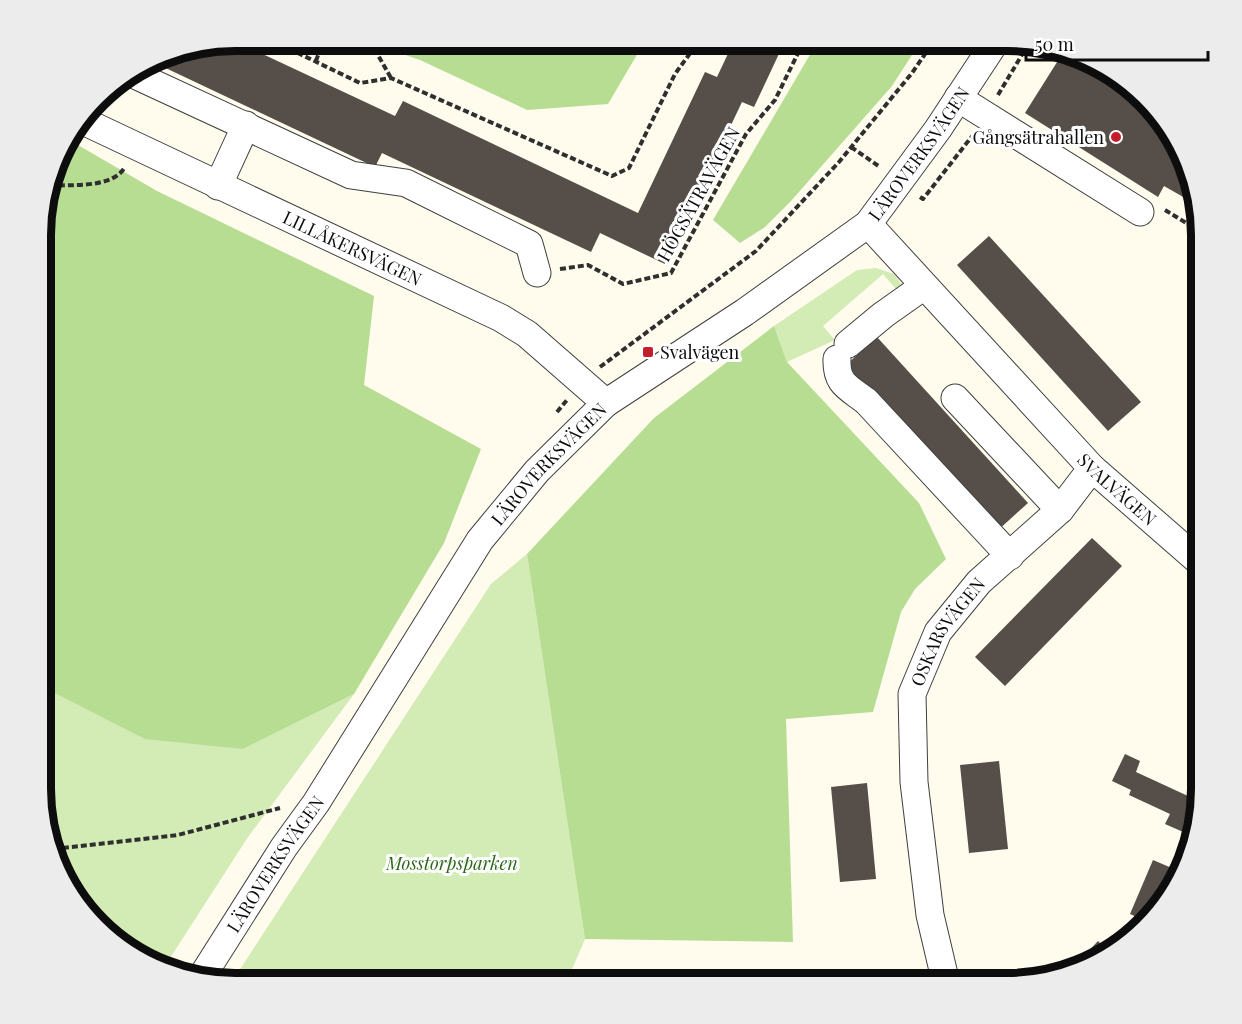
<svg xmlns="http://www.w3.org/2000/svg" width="1242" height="1024" font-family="'Playfair Display',serif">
	<rect width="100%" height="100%" fill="#fffbed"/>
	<g fill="#d3ebb5">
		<polygon points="876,268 894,274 902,285 896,289 883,274 823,326 835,340 787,362 774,326 857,270"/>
		<polygon points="527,554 585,939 566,983 231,983 491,584"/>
		<polygon points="41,686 243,749 354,694 248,837 163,969 98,927 60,874 41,802"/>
	</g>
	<g fill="#b7dd93">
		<polygon points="382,41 645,41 608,104 527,110 420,60 388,49"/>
		<polygon points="818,41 921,41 892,86 791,201 765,227 740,243 713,220"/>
		<polygon points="66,138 157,191 374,296 364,385 481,449 444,543 354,694 243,749 145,739 41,686 42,210"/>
		<polygon points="774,326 787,362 919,503 946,559 915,589 901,612 873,712 786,719 793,942 585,939 527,554 654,418"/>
	</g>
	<g fill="#564e49">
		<polygon points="235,41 395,116 403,101 638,213 705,72 717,77 734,41 785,41 754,107 742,102 665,264 600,233 591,252 382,153 375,167 155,63 172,51"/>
		<polygon points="1064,51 1082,55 1144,97 1187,160 1192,186 1185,198 1164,186 1158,197 1025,113"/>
		<polygon points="989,236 1141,402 1108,431 957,265"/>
		<polygon points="877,337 1028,503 997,531 846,365"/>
		<polygon points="1092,538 1122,566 1005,686 975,657"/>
		<polygon points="1125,754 1140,761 1136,772 1201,802 1190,835 1165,824 1170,814 1129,795 1131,790 1112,781"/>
		<polygon points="999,761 1008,849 969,853 960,765"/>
		<polygon points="867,783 876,879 840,882 831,787"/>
		<polygon points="1153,860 1181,872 1148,922 1130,914"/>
		<polygon points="1098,941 1108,951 1087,965 1081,959"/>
		<polygon points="627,969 630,983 590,983 588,976"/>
		<polygon points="690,978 720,982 720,983 689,983"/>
	</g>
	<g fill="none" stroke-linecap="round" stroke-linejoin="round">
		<defs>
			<g id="minor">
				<polyline points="133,74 351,175 406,183 529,244 537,273"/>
				<polyline points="958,98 1140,212"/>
				<path id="s1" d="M81,120L501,318L527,334L606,403"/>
				<polyline points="218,186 246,125"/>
				<path id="s2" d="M868,224L1092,468L1201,563"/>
				<polyline points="848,344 883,315 924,286"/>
				<path d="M837,359C836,384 848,387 866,401L1010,556"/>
				<polyline points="955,398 1060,510"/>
				<path id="s3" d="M201,978L284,847L316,803L480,540L537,471L606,403L745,312L868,224L938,129L996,41"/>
				<path id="s4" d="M946,983L930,915L914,782L912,694L938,632L979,582L1060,510L1092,468"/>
			</g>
		</defs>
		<use href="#minor" stroke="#404040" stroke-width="29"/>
		<g stroke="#2f2f2f" stroke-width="4" stroke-dasharray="6 3" stroke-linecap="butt">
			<polyline points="273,41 360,83 391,78 612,176 629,168 675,74 699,41"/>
			<polyline points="370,41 391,78"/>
			<polyline points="316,61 323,41"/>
			<polyline points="998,95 1029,43"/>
			<polyline points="851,147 880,167"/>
			<path d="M50,186C72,184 112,189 125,167"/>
			<polyline points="920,197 923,199 973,135"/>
			<polyline points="1165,210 1201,232"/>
			<polyline points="560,269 588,265 623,284 671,273 746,134 775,100 804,41"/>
			<polyline points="600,367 756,251 839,162 912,73 934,41"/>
			<polyline points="557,412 567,400"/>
			<polyline points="54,849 178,835 280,808"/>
		</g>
		<use href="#minor" stroke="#fff" stroke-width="27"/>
	</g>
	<g fill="#c41e2d" stroke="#fff" stroke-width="2">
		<circle cx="1116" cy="137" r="6"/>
		<rect x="642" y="346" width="12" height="12" rx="3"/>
	</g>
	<g text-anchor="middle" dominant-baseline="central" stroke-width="6" stroke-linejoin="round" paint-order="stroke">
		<g font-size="18" fill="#0d0d0d" stroke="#fff" text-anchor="end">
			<text x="1104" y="137">Gångsätrahallen</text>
			<text x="660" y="352" text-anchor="start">Svalvägen</text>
		</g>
		<g font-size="18" fill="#0d0d0d" stroke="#fff">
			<text stroke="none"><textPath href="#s3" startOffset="1110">LÄROVERKSVÄGEN</textPath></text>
			<text transform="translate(698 194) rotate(-61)">HÖGSÄTRAVÄGEN</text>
			<text stroke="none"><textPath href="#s1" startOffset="300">LILLÅKERSVÄGEN</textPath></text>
			<text stroke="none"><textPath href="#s3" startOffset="622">LÄROVERKSVÄGEN</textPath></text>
			<text stroke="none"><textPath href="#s2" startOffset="364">SVALVÄGEN</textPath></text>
			<text stroke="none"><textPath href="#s4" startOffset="364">OSKARSVÄGEN</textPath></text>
			<text stroke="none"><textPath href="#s3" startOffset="136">LÄROVERKSVÄGEN</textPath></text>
		</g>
		<g font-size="18" font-style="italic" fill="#2d681a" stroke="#fff">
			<text x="452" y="863">Mosstorpsparken</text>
		</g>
	</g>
	<path d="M0 0H1242V1024H0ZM235 51H1007A184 184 0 0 1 1191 235V789A184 184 0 0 1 1007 973H235A184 184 0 0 1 51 789V235A184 184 0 0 1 235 51Z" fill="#ececec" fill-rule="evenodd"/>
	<path fill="none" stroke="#0d0d0d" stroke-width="8" d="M235 51H1007A184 184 0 0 1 1191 235V789A184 184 0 0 1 1007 973H235A184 184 0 0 1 51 789V235A184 184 0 0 1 235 51Z"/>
	<path d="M1026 51v9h182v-9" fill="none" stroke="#0d0d0d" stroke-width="3"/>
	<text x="1035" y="51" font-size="18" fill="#0d0d0d" stroke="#ffffff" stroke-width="4.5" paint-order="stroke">50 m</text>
</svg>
